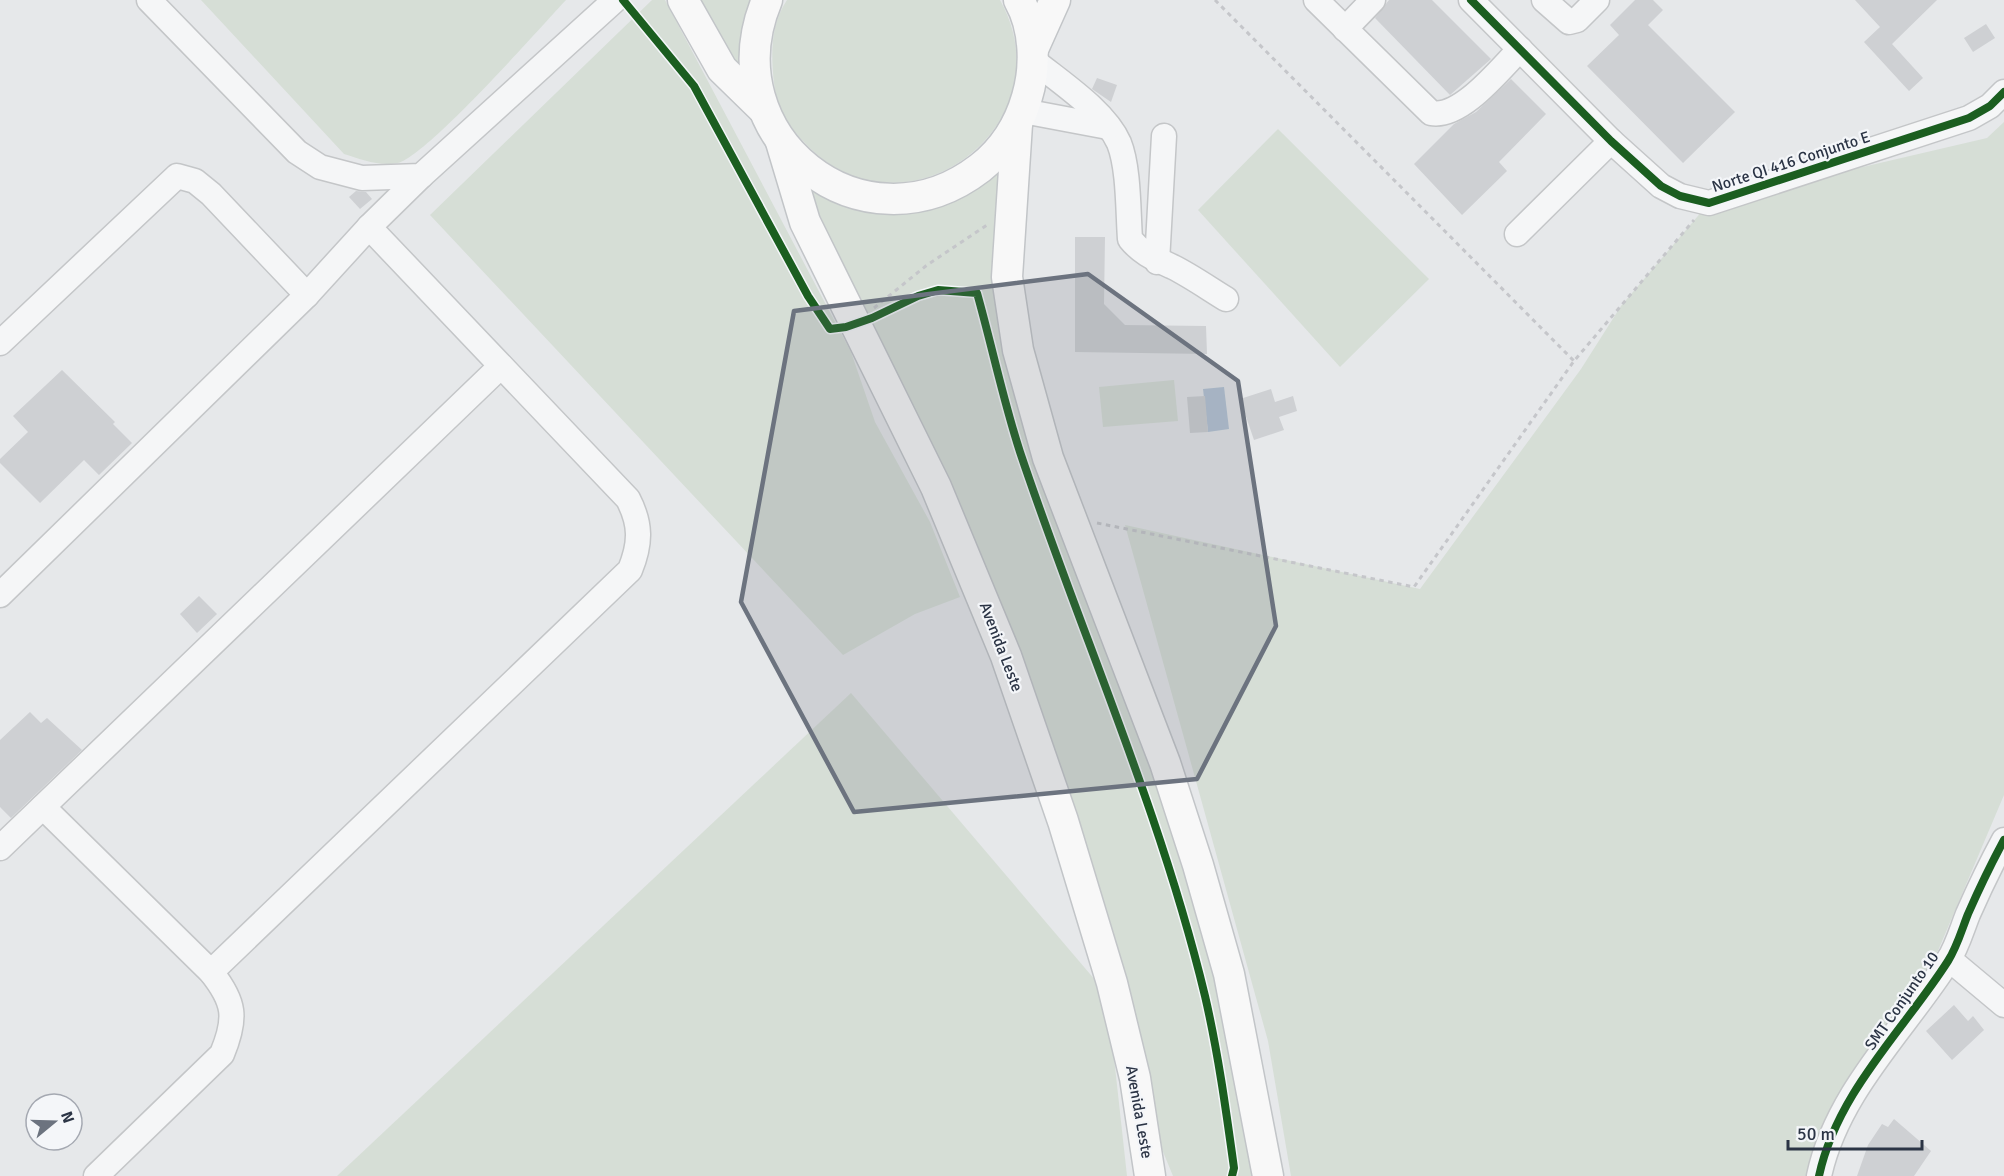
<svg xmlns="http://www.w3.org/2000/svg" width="2004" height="1176" font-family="Signika,sans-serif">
	<rect width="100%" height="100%" fill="#e6e8ea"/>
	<g fill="#d6ded6">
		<path d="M201,0H566C538,30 428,155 398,163C380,167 360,159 344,154Z"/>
		<polygon points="652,0 665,0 851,352 875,422 930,522 960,597 915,614 843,655 430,215"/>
		<polygon points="699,0 763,0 755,94"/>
		<path d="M787,0H1000C1070,126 902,249 804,142C789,127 776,105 774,83C771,55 770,25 787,0Z"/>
		<polygon points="2004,122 2004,795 1937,953 1839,1099 1823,1176 1291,1176 1268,1041 1125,525 1420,589 1581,369 1621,306 1709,203 1987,138"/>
		<polygon points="1278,129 1429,279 1340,367 1198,210"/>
		<polygon points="1014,131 1026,343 1213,967 1253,1176 1173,1176 1157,1137 1008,655 789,161 914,199"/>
		<polygon points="1174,380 1178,421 1103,427 1099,387"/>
		<polygon points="851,693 1107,994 1127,1176 337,1176"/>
	</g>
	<polygon fill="#b4c4d5" points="1224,387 1229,429 1208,432 1203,389"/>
	<g fill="#ced0d3">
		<polygon points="1389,0 1432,0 1491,59 1450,95 1375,18"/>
		<polygon points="1635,0 1653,0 1663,10 1648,25 1735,112 1683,163 1587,66 1619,35 1610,25"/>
		<polygon points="1855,0 1937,0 1892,44 1923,78 1909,91 1864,42 1880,27"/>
		<polygon points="1986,24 1995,38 1973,52 1964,38"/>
		<polygon points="1097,78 1117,85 1111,102 1092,89"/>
		<polygon points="1511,79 1546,114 1499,162 1507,171 1462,215 1414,164 1454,124 1476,112"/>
		<polygon points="356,191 366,192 372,199 360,209 349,197"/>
		<polygon points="1075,237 1105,237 1104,304 1125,325 1206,326 1207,354 1075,352"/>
		<polygon points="62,370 115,422 113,424 132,443 99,475 84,460 40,503 0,463 0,459 28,432 13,416"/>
		<polygon points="1271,389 1275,402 1293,396 1297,411 1279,417 1284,430 1254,440 1240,399"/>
		<polygon points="1205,396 1208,432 1190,433 1187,397"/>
		<polygon points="199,596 217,614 197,633 180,614"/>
		<polygon points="30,712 41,723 47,718 82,750 11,818 0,807 0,740"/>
		<polygon points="1954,1005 1968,1021 1973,1016 1984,1030 1952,1060 1926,1031"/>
		<polygon points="1894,1119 1931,1151 1914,1176 1857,1176 1868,1145 1882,1124 1888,1127"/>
	</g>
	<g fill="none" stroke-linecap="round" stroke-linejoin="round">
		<defs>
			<g id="minor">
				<polyline points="149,0 297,152 320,167 362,178 421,176 615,0"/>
				<path d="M1316,0L1431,113C1461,119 1500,69 1520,49"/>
				<polyline points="1471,0 1611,141 1661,186 1680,196 1709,203 1969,118 1990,106 2004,92"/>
				<polyline points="1544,0 1569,22 1577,20 1597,0"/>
				<polyline points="1345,29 1373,0"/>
				<path d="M1033,60C1060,82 1105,111 1119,143C1129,168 1128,211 1130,239C1142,254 1156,259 1173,267C1191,276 1208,288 1226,299"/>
				<polyline points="1023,111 1108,127"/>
				<polyline points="1517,234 1611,141"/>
				<polyline points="1157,262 1164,136"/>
				<polyline points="0,343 177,176 195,181 211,194 307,295"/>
				<polyline points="0,595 307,295 369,227 421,176"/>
				<path d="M43,807L211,972C235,1002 237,1018 222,1054L96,1176"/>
				<polyline points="0,848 501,366"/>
				<polyline points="1949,959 2004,1005"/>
				<path d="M211,972L630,570C641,543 641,524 628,499L369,227"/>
				<path d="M1819,1176C1837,1092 1904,1030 1948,961C1957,947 1962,929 1968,914C1979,889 1991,864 2004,840"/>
			</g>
			<g id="major">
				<polyline points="683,0 722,69 763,109"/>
				<path d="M767,0C710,136 863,258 980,168C1003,150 1019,125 1027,97C1036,67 1035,28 1019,0"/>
				<polyline points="1033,49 1055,0"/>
				<polyline points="1017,124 1007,277 1018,350 1048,458 1165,763 1198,865 1229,974 1268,1176"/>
				<polyline points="781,142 805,222 936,487 1006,656 1063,821 1112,983 1135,1078 1150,1176"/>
			</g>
		</defs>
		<use href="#minor" stroke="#c4c6c8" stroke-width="27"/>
		<use href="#major" stroke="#c2c5c8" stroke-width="33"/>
		<g stroke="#c5c6ca" stroke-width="3" stroke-dasharray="4.5 4.5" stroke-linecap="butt">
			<polyline points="1215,0 1574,361"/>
			<polyline points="874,308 927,265 987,225"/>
			<polyline points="1097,523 1414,587 1574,361 1694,220"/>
		</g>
		<use href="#minor" stroke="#f5f6f7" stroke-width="24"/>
		<use href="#major" stroke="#f8f8f8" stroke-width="30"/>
		<defs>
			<g id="cycleway">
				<path d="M623,0L694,86L808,296L830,329L846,327L872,318L918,296L938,290L977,293C992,346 1003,400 1020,452C1081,634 1160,809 1205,996C1218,1052 1226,1110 1234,1168L1232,1176"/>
				<polyline points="1471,0 1611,141 1661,186 1680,196 1709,203 1969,118 1990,106 2004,92"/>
				<path d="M1819,1176C1837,1092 1904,1030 1948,961C1957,947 1962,929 1968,914C1979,889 1991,864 2004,840"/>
			</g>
		</defs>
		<use href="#cycleway" stroke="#f4f6f9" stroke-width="11"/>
		<use href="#cycleway" stroke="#1b5e20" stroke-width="8"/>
	</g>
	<path fill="#6c737f" fill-opacity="0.2" stroke="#6c737f" stroke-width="4.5" stroke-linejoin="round" d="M1088,274L1238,381L1276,626L1197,779L854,812L741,602L794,311Z"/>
	<g text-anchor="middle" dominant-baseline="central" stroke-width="4.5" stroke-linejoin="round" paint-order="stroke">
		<g font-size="16" fill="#2b3445" stroke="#f4f6f9">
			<text transform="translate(1791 162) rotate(-18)">Norte QI 416 Conjunto E</text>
			<text transform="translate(1001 647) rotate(69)">Avenida Leste</text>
			<text transform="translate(1902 1001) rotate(-55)">SMT Conjunto 10</text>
			<text transform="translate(1139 1112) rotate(80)">Avenida Leste</text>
		</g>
	</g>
	<g transform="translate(54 1122) rotate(71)"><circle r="28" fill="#f4f6f9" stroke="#a4a8b1" stroke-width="1.5"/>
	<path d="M0-4.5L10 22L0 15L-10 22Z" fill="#6c737f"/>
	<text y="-9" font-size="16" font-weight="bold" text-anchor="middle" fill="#2b3445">N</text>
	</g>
	<path d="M1788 1140v9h134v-9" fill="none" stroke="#2b3445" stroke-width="3"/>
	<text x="1797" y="1140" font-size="18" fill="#2b3445" stroke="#f4f6f9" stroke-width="4.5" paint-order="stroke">50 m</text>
</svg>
